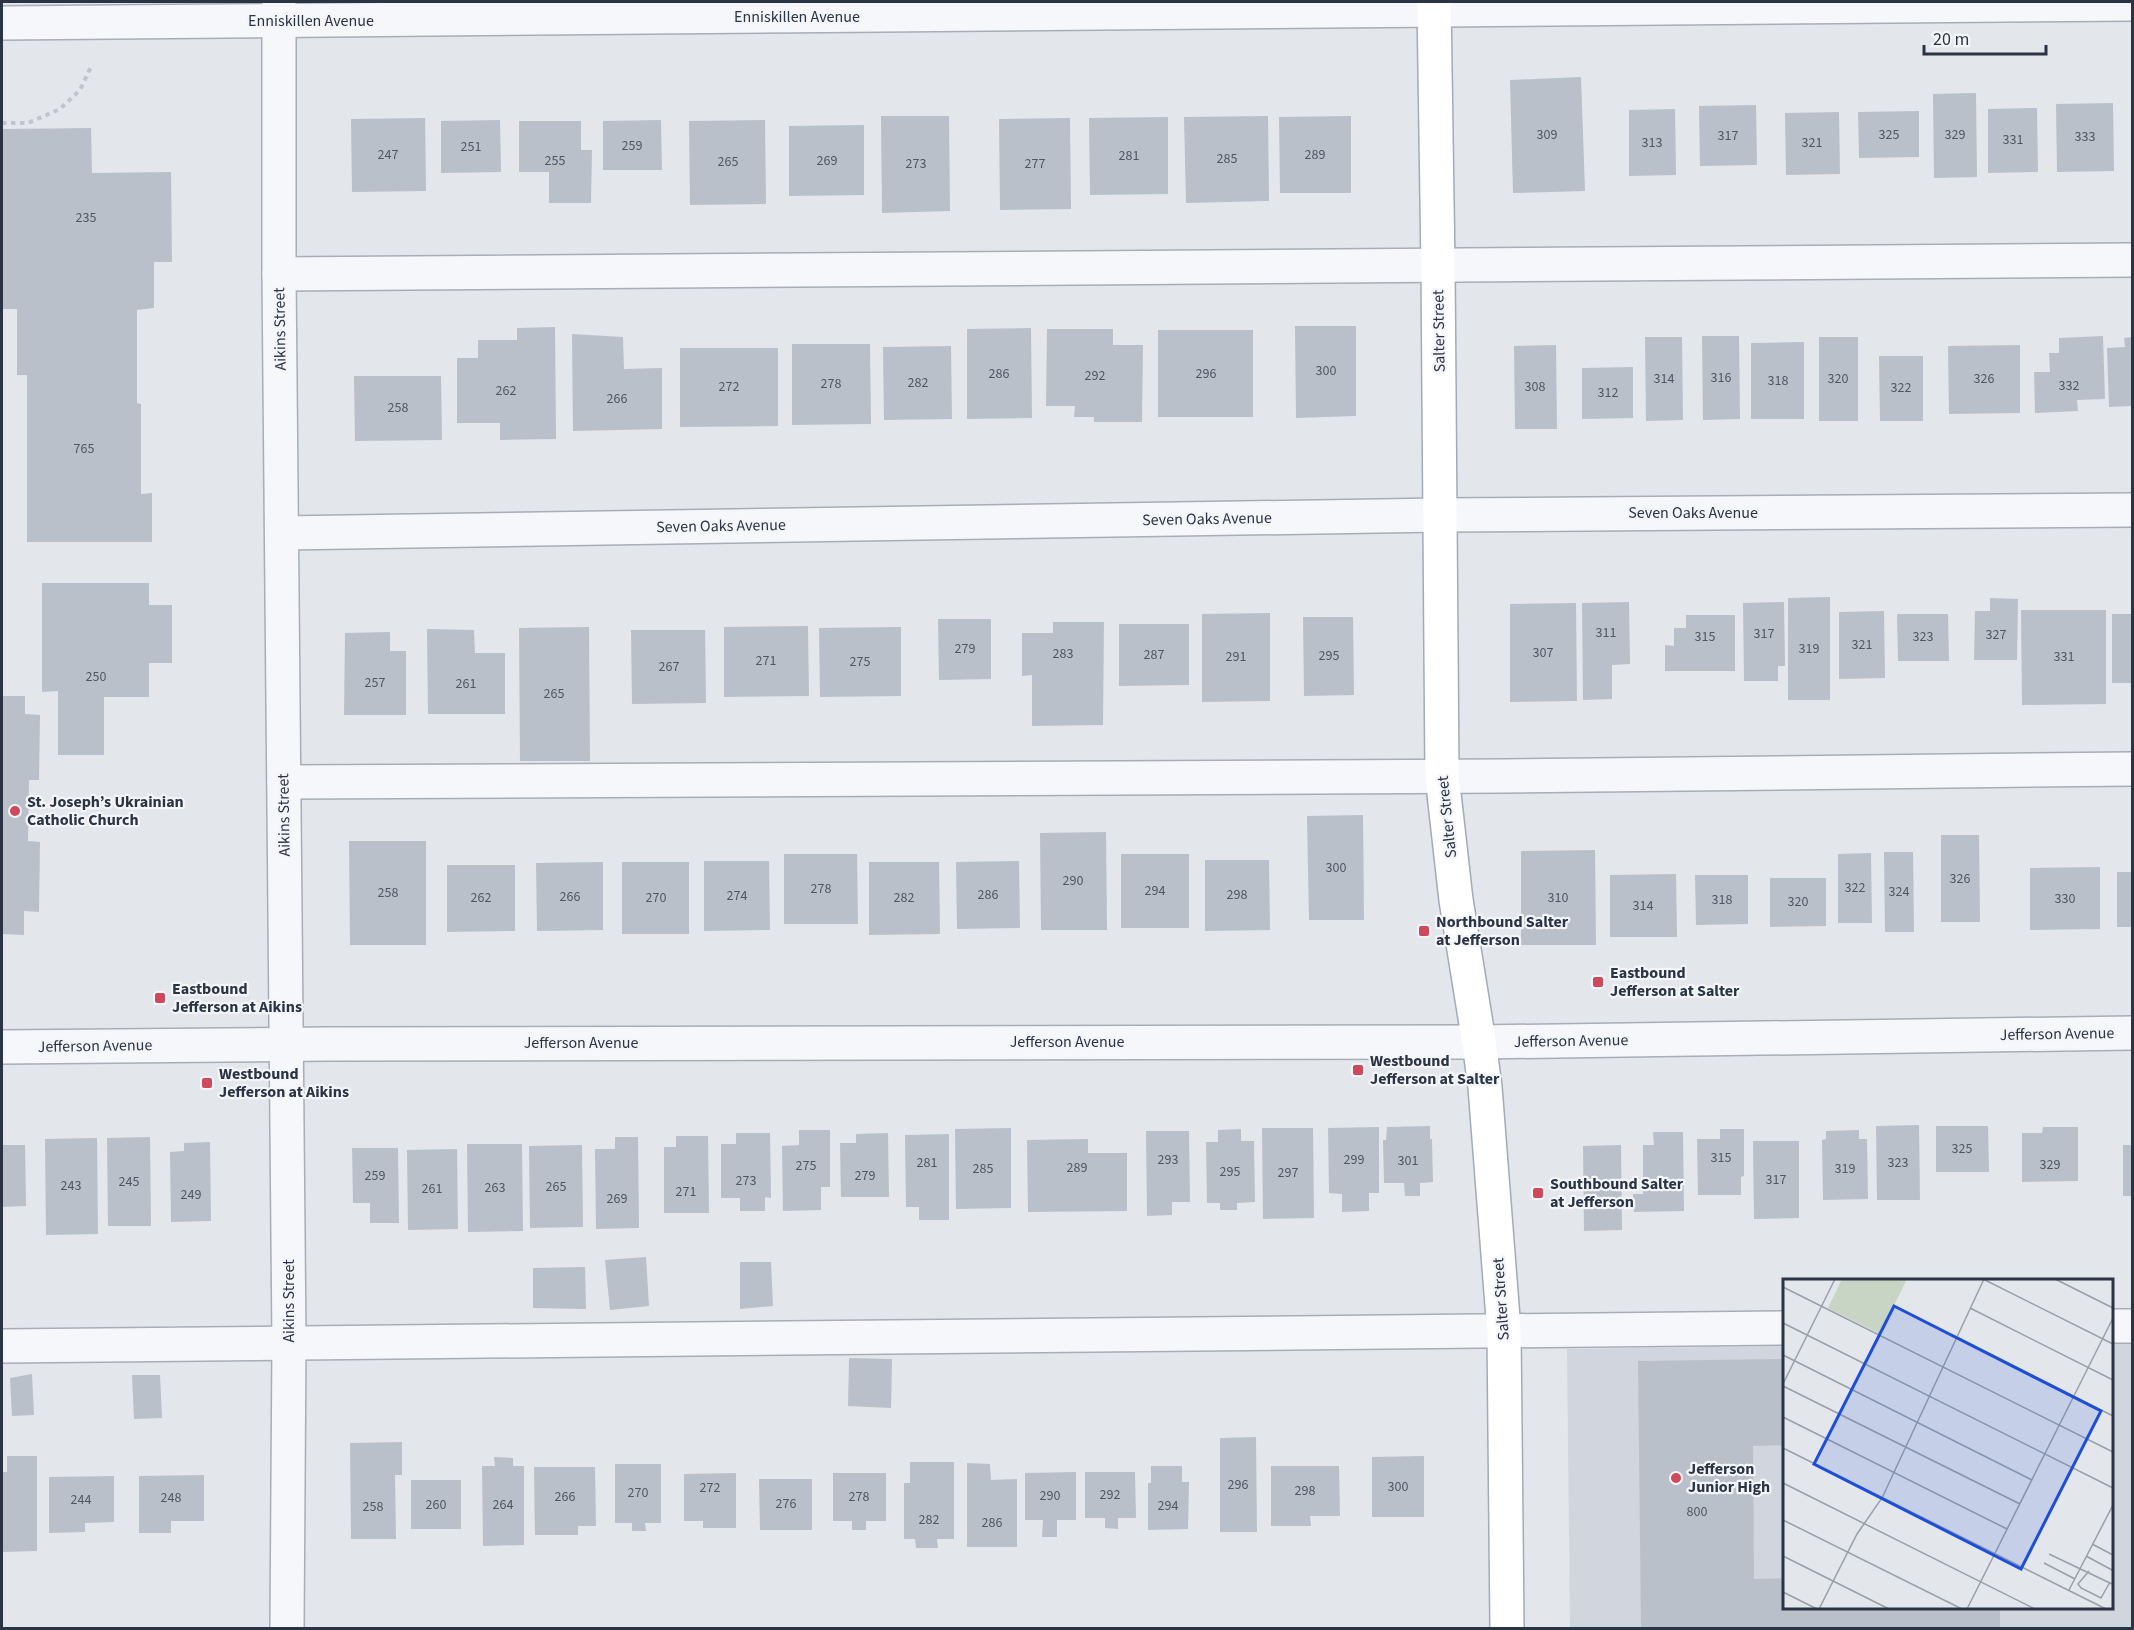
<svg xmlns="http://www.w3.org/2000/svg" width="2134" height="1630" font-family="'Source Sans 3',sans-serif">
	<rect width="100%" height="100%" fill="#e3e6eb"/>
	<polygon fill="#d1d5dd" points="2112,1342 2132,1342 2132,1628 1570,1628 1567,1349 1784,1346 1784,1608 2112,1608"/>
	<g fill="#bac0c9">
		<polygon points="1581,77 1585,191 1513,193 1510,80"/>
		<polygon points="1976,93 1977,177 1934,178 1933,94"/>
		<polygon points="2113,103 2114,171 2057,172 2056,104"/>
		<polygon points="1756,105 1757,165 1700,166 1699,106"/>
		<polygon points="2037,108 2038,172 1988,173 1988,109"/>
		<polygon points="1675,109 1676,175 1629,176 1629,110"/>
		<polygon points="1919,111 1919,157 1859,158 1858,112"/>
		<polygon points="1839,112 1840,174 1786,175 1785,113"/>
		<polygon points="881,116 949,116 950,211 882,213"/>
		<polygon points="1268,116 1269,201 1186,203 1184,117"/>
		<polygon points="1351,116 1351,193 1280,193 1279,117"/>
		<polygon points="1168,117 1168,194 1090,195 1089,118"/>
		<polygon points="425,118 426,191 352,192 351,119"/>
		<polygon points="1070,118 1071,209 1000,210 999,119"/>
		<polygon points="500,120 501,172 441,173 441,121"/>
		<polygon points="661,120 662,170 603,170 603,121"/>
		<polygon points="765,120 766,204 690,205 689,121"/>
		<polygon points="519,121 581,121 581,150 592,150 591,203 549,203 549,172 519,172"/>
		<polygon points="864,125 864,195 789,196 789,126"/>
		<polygon points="91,128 92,173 171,172 172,262 154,262 154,308 137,310 137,403 141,404 141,494 152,493 152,542 27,542 27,375 17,375 17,309 2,309 2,129"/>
		<polygon points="1295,326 1356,326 1356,416 1296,418"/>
		<polygon points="555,327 556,439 500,440 500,423 457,423 457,358 478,358 478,340 517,340 517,328"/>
		<polygon points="1031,328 1032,418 967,419 967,329"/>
		<polygon points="1047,329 1113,329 1113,345 1143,345 1142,422 1094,422 1094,417 1074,417 1075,406 1046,406"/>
		<rect x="1158" y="330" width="95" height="87"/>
		<polygon points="572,334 623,337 624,369 662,368 662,429 573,431"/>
		<polygon points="1702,336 1739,336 1740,419 1703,420"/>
		<polygon points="2103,336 2105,399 2077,400 2078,411 2035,413 2034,372 2050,372 2049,353 2059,353 2059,338"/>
		<polygon points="1645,337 1682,337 1683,420 1646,421"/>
		<rect x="1819" y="337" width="39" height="84"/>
		<polygon points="2132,337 2132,406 2109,407 2107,348 2125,347 2124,338"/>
		<polygon points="1804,342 1804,419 1751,419 1751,343"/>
		<polygon points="792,344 870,344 871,424 792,425"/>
		<polygon points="1556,345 1557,429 1515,429 1514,346"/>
		<polygon points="2020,345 2020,413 1949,414 1948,346"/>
		<polygon points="951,346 952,419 884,420 883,347"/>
		<polygon points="680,348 778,348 778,426 680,427"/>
		<polygon points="1879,356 1923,356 1923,421 1880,421"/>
		<polygon points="1633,367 1633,418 1582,419 1582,368"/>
		<polygon points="354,376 441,376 442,440 355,441"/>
		<polygon points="42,583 149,583 149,605 172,605 172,663 149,663 149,697 104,697 104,755 58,755 58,691 42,692"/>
		<polygon points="1830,597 1830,700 1788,700 1788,598"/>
		<polygon points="1990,598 2018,599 2017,660 1974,660 1975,611 1990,611"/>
		<polygon points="1629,602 1630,664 1612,665 1612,699 1583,700 1582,603"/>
		<polygon points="1784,602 1785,666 1778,666 1778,681 1744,681 1743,603"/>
		<polygon points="1576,603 1577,701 1510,702 1510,604"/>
		<polygon points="2021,610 2106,610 2106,704 2022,705"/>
		<polygon points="1884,611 1885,678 1839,679 1839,612"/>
		<polygon points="1270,613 1270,701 1202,702 1202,614"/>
		<polygon points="1897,614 1948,614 1949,661 1898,661"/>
		<rect x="2112" y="614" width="20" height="69"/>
		<polygon points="1686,615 1735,615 1735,671 1665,671 1665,645 1674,646 1674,628 1686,628"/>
		<polygon points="1303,617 1353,617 1354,695 1304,696"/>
		<polygon points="938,619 991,619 991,679 939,680"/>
		<polygon points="1053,622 1104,622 1103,725 1032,726 1032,675 1022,676 1022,633 1053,633"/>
		<polygon points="1119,624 1189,624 1189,685 1119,686"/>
		<polygon points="808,626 809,696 724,697 724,627"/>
		<polygon points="589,627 590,761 520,761 519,628"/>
		<polygon points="901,627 901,696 820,697 819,628"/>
		<polygon points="427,629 474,630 475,653 505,653 505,714 428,714"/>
		<polygon points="631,630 705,630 706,703 632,704"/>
		<polygon points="390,632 390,651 406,651 406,715 344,715 345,633"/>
		<polygon points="2,696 25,696 25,714 40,715 39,780 29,780 28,841 40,842 39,912 24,911 24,935 2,934"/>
		<polygon points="1363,815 1364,920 1309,920 1307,816"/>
		<polygon points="1106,832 1107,930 1041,930 1040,833"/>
		<polygon points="1941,835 1979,835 1980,922 1941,922"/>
		<polygon points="349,841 426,841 426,945 350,945"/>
		<polygon points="1595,850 1596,945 1521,945 1521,851"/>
		<polygon points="1884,852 1913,852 1914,932 1885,932"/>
		<polygon points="1871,853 1872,923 1838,923 1838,854"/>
		<polygon points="784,854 857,854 858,924 784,924"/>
		<rect x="1121" y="854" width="68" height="74"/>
		<polygon points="1205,860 1269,860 1270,930 1205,931"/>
		<polygon points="704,861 769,861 770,930 704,931"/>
		<polygon points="1019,861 1020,928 957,929 956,862"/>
		<polygon points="603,862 603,930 537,931 536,863"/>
		<rect x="622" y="862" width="67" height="72"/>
		<polygon points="869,862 939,862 940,934 869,935"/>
		<polygon points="447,865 515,865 515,931 447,932"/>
		<polygon points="2100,867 2100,929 2030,930 2030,868"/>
		<rect x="2117" y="872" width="15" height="55"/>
		<polygon points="1676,874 1677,937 1610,937 1610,875"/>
		<polygon points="1695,875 1748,875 1748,924 1696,925"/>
		<polygon points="1770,878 1826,878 1826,926 1770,927"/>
		<polygon points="1919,1125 1920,1200 1877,1200 1876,1126"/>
		<polygon points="1430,1126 1430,1139 1432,1139 1433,1182 1420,1183 1420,1196 1405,1196 1404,1183 1384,1183 1383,1140 1386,1140 1387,1127"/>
		<polygon points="1936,1126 1988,1126 1989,1172 1936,1172"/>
		<polygon points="1379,1127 1379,1193 1369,1193 1369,1211 1342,1212 1342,1194 1329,1193 1328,1128"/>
		<polygon points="2043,1127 2078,1127 2078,1181 2022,1182 2022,1133 2042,1133"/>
		<polygon points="1011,1128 1011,1208 956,1209 955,1129"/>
		<polygon points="1262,1128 1313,1128 1314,1218 1263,1219"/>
		<polygon points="1241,1129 1241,1141 1254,1141 1255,1202 1237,1203 1237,1210 1220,1210 1220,1203 1207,1203 1206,1142 1218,1142 1218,1130"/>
		<polygon points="1720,1129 1744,1129 1744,1176 1741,1177 1741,1195 1698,1195 1697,1139 1720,1139"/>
		<polygon points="799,1130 830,1130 830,1187 821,1187 821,1210 783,1211 782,1146 799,1145"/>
		<polygon points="1859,1130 1859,1139 1867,1139 1868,1199 1823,1200 1822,1140 1826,1139 1826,1131"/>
		<polygon points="1146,1131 1189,1131 1190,1202 1172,1202 1172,1215 1147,1216"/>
		<polygon points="1653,1132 1683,1132 1684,1211 1634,1212 1633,1194 1643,1194 1643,1145 1654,1145"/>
		<polygon points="736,1133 770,1133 771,1198 765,1197 765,1211 740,1211 740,1198 721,1198 721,1144 736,1144"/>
		<polygon points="888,1133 889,1197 841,1197 840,1143 856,1143 856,1134"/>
		<polygon points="949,1134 949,1220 919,1220 919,1207 906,1207 905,1135"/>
		<polygon points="676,1136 708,1136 709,1213 664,1213 664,1147 676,1147"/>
		<polygon points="150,1137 151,1226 108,1226 107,1138"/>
		<polygon points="615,1137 638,1137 639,1228 596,1229 595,1149 615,1149"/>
		<polygon points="97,1138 98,1234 46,1235 45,1139"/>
		<polygon points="1088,1139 1088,1153 1127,1153 1127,1211 1028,1212 1027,1140"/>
		<polygon points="1753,1141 1799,1141 1799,1218 1754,1219"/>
		<polygon points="210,1142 211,1221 171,1222 170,1152 184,1151 184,1143"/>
		<polygon points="467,1144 522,1144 523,1231 468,1232"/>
		<polygon points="2,1145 25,1145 26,1206 2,1207"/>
		<polygon points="582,1145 583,1227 530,1228 529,1146"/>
		<polygon points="1621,1145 1622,1230 1584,1231 1583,1146"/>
		<rect x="2123" y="1145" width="9" height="51"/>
		<polygon points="352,1148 398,1148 399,1223 370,1223 370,1203 353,1203"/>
		<polygon points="457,1149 458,1229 408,1230 407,1150"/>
		<polygon points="646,1257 649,1306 610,1310 605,1260"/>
		<polygon points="740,1262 771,1262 773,1306 740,1309"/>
		<polygon points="585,1267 586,1309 533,1308 533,1268"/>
		<polygon points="849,1358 892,1359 891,1408 848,1406"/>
		<polygon points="1784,1359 1784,1445 1753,1446 1754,1579 1784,1578 1784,1608 2000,1608 2000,1628 1641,1628 1638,1361"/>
		<polygon points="32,1374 34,1415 12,1416 10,1378"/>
		<polygon points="132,1375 160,1375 162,1418 134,1419"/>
		<polygon points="1256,1437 1257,1532 1220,1532 1220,1438"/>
		<polygon points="402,1442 402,1475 395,1475 396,1539 351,1539 350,1443"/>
		<polygon points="7,1456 37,1456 37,1551 2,1552 2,1472 7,1472"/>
		<polygon points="1424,1456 1424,1517 1372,1517 1372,1457"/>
		<polygon points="494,1457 513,1458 513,1466 524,1466 524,1545 483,1546 482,1466 495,1466"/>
		<polygon points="910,1462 954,1462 954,1539 937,1539 938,1548 916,1548 915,1539 904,1539 904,1483 910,1483"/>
		<polygon points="967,1463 990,1464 991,1480 1017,1479 1017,1547 967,1547"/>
		<polygon points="615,1464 661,1464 661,1523 645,1523 646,1531 632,1531 632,1523 615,1523"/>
		<polygon points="1151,1466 1182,1466 1182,1482 1189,1482 1188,1529 1148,1530 1148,1483 1151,1483"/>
		<polygon points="1271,1466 1339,1466 1340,1516 1310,1516 1311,1526 1271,1526"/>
		<polygon points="534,1467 595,1467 596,1526 578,1526 578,1535 535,1535"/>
		<polygon points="1076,1472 1076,1520 1057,1520 1057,1537 1042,1537 1043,1520 1025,1520 1025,1473"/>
		<polygon points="1085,1472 1135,1472 1136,1518 1118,1518 1118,1529 1105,1528 1105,1518 1085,1518"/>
		<polygon points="736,1473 736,1528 703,1528 703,1521 684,1521 684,1474"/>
		<polygon points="833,1473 886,1473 886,1521 866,1521 866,1530 852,1530 852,1521 833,1521"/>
		<polygon points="204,1475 204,1521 171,1521 171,1533 139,1533 139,1476"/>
		<polygon points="114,1476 114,1522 85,1523 85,1532 49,1533 49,1477"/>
		<polygon points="759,1479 812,1479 812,1530 760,1530"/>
		<rect x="411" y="1480" width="50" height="49"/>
	</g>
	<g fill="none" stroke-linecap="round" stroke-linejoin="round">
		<defs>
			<g id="minor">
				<polyline points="279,2 279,274 289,1342 287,1628"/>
				<path d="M2,23C712,17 1422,9 2132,4"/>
				<polyline points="279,274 2132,260"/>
				<polyline points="282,533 1440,515 2132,510"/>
				<polyline points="284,782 1504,776 2132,769"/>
				<polyline points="2,1047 329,1044 1479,1042 2132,1033"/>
				<polyline points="2112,1326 2132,1326"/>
				<polyline points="2,1346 1784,1328"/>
			</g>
			<polyline id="major" points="1434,2 1438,266 1442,776 1456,900 1479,1042 1485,1087 1504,1331 1507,1628"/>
		</defs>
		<use href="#minor" stroke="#a8adb6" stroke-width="36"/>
		<use href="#major" stroke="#a2abb7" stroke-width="36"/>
		<polyline stroke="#c1c4cb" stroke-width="4" stroke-dasharray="4.5 4.5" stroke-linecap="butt" points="2,123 28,123 60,109 80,90 91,67"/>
		<use href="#minor" stroke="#f6f7fa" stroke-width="33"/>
		<use href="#major" stroke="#fff" stroke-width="33"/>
	</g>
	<g fill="#d0485c" stroke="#f3f5f9" stroke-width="2">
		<circle cx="15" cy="811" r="6"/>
		<rect x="1418" y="925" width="12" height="12" rx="3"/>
		<rect x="1592" y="976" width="12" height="12" rx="3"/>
		<rect x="154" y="992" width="12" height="12" rx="3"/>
		<rect x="1352" y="1064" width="12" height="12" rx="3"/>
		<rect x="201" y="1077" width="12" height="12" rx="3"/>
		<rect x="1532" y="1187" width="12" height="12" rx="3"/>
		<circle cx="1676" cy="1478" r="6"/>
	</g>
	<g text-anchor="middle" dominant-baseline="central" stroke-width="4.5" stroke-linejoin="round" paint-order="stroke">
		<g font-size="14" fill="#4f5765">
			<text x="1547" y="135">309</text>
			<text x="1889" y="135">325</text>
			<text x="1955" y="135">329</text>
			<text x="1728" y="136">317</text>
			<text x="2085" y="137">333</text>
			<text x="2013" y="140">331</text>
			<text x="1652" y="143">313</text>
			<text x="1812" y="143">321</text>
			<text x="632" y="146">259</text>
			<text x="471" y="147">251</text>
			<text x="388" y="155">247</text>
			<text x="1315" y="155">289</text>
			<text x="1129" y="156">281</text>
			<text x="1227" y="159">285</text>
			<text x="555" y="161">255</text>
			<text x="827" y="161">269</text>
			<text x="728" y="162">265</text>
			<text x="916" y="164">273</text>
			<text x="1035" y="164">277</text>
			<text x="86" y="218">235</text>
			<text x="1326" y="371">300</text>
			<text x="999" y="374">286</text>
			<text x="1206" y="374">296</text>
			<text x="1095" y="376">292</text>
			<text x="1721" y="378">316</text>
			<text x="1664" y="379">314</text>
			<text x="1838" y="379">320</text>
			<text x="1984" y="379">326</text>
			<text x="1778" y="381">318</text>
			<text x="918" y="383">282</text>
			<text x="831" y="384">278</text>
			<text x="2069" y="386">332</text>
			<text x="729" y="387">272</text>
			<text x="1535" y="387">308</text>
			<text x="1901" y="388">322</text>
			<text x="506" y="391">262</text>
			<text x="1608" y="393">312</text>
			<text x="617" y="399">266</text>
			<text x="398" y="408">258</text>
			<text x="84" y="449">765</text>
			<text x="1606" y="633">311</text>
			<text x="1764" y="634">317</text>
			<text x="1996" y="635">327</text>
			<text x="1705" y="637">315</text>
			<text x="1923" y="637">323</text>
			<text x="1862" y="645">321</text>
			<text x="965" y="649">279</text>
			<text x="1809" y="649">319</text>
			<text x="1543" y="653">307</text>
			<text x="1063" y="654">283</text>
			<text x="1154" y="655">287</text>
			<text x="1329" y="656">295</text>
			<text x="1236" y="657">291</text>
			<text x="2064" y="657">331</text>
			<text x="766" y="661">271</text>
			<text x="860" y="662">275</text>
			<text x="669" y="667">267</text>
			<text x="96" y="677">250</text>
			<text x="375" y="683">257</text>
			<text x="466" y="684">261</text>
			<text x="554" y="694">265</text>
			<text x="1336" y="868">300</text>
			<text x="1960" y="879">326</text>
			<text x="1073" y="881">290</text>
			<text x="1855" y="888">322</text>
			<text x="821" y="889">278</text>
			<text x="1155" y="891">294</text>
			<text x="1899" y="892">324</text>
			<text x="388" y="893">258</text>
			<text x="988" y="895">286</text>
			<text x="1237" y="895">298</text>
			<text x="737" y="896">274</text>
			<text x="570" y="897">266</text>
			<text x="481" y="898">262</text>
			<text x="656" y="898">270</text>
			<text x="904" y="898">282</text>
			<text x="1558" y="898">310</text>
			<text x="2065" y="899">330</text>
			<text x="1722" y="900">318</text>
			<text x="1798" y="902">320</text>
			<text x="1643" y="906">314</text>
			<text x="1962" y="1149">325</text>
			<text x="1721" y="1158">315</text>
			<text x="1168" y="1160">293</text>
			<text x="1354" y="1160">299</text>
			<text x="1408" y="1161">301</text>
			<text x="927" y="1163">281</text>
			<text x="1898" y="1163">323</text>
			<text x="2050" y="1165">329</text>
			<text x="806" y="1166">275</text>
			<text x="1077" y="1168">289</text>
			<text x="983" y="1169">285</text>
			<text x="1845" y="1169">319</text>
			<text x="1230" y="1172">295</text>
			<text x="1288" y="1173">297</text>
			<text x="375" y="1176">259</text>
			<text x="865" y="1176">279</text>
			<text x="1776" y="1180">317</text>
			<text x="746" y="1181">273</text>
			<text x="129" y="1182">245</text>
			<text x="71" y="1186">243</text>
			<text x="556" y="1187">265</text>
			<text x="495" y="1188">263</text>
			<text x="432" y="1189">261</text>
			<text x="686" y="1192">271</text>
			<text x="191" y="1195">249</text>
			<text x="617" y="1199">269</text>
			<text x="1238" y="1485">296</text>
			<text x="1398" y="1487">300</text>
			<text x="710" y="1488">272</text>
			<text x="1305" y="1491">298</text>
			<text x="638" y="1493">270</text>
			<text x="1110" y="1495">292</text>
			<text x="1050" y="1496">290</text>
			<text x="565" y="1497">266</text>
			<text x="859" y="1497">278</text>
			<text x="171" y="1498">248</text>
			<text x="81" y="1500">244</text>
			<text x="786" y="1504">276</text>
			<text x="436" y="1505">260</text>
			<text x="503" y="1505">264</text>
			<text x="1168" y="1506">294</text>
			<text x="373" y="1507">258</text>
			<text x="1697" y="1512">800</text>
			<text x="929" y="1520">282</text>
			<text x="992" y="1523">286</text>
		</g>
		<g font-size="16" fill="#2b3444" stroke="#f3f5f9">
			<text x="797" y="17">Enniskillen Avenue</text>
			<text x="311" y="21">Enniskillen Avenue</text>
			<text transform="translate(280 329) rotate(-91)">Aikins Street</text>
			<text transform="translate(1439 331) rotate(-91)">Salter Street</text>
			<text x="1693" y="513">Seven Oaks Avenue</text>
			<text transform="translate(1207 519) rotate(-1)">Seven Oaks Avenue</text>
			<text transform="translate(721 526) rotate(-1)">Seven Oaks Avenue</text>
			<text transform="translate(284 815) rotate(-91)">Aikins Street</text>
			<text transform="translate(1447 817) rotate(-96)">Salter Street</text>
			<text transform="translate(2057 1034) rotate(-1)">Jefferson Avenue</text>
			<text transform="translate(1571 1041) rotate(-1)">Jefferson Avenue</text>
			<text x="1067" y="1042">Jefferson Avenue</text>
			<text x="581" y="1043">Jefferson Avenue</text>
			<text transform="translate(95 1046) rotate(-1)">Jefferson Avenue</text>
			<text transform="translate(1501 1299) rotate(-94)">Salter Street</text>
			<text transform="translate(289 1301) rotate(-90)">Aikins Street</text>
		</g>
		<g font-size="16" font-weight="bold" fill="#2b3444" stroke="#f3f5f9" text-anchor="start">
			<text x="27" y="802">St. Joseph’s Ukrainian<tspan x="27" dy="18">Catholic Church</tspan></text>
			<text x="1436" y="922">Northbound Salter<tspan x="1436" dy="18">at Jefferson</tspan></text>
			<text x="1610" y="973">Eastbound<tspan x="1610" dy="18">Jefferson at Salter</tspan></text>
			<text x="172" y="989">Eastbound<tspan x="172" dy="18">Jefferson at Aikins</tspan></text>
			<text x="1370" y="1061">Westbound<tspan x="1370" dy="18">Jefferson at Salter</tspan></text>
			<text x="219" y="1074">Westbound<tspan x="219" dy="18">Jefferson at Aikins</tspan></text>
			<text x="1550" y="1184">Southbound Salter<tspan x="1550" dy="18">at Jefferson</tspan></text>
			<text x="1688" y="1469">Jefferson<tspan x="1688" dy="18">Junior High</tspan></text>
		</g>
	</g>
	<g transform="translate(1783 1279)">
		<rect width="330" height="330" fill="#e3e6eb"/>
		<path d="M59,0H124L97,55L45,29Z" fill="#c9d5c4"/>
		<path fill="none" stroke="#999fa8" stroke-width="1.5" d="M200,0L330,65M272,0L330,29M0,8L330,173M187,29L330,101M0,44L330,209M172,57L330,137M0,76L249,201M0,105L52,0M0,107L237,225M0,138L224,250M0,169L323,330M0,204L252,330M0,241L179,330M309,265L330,276M266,275L329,305M0,277L106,330M303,277L329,291M261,284L292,300M306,292L295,305L298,309L318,319L327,303M286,311L330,226M0,313L34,330M36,330L74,255L99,219L201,0M184,330L330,39"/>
		<path fill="#1d4ed8" fill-opacity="0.15" stroke="#1d4ed8" stroke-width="3" d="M111,27L318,132L238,290L31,185Z"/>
		<rect width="330" height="330" fill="none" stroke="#2b3444" stroke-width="3"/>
	</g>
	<rect width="2134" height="1630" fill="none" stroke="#2b3444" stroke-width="6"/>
	<path d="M1924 45v9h122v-9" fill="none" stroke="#2b3444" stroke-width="3"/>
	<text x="1933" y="45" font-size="18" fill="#2b3444" stroke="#f3f5f9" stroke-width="4.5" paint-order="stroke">20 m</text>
</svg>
